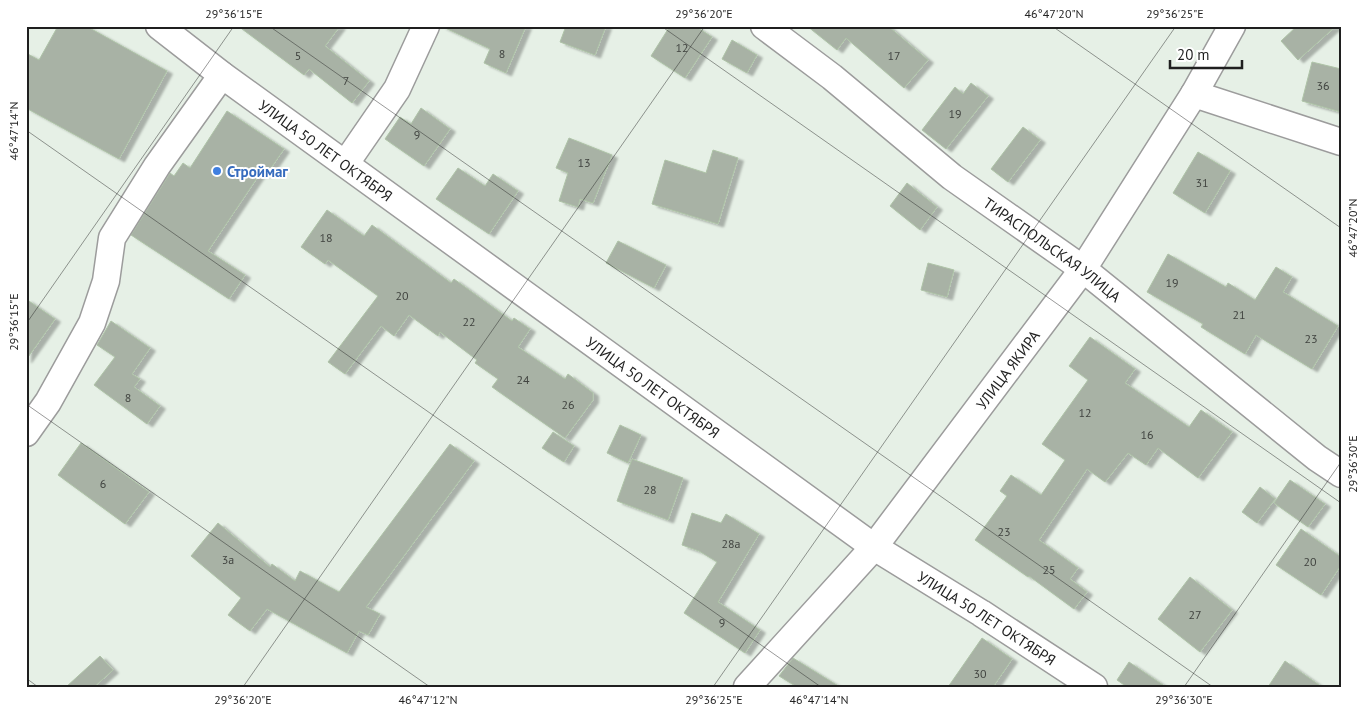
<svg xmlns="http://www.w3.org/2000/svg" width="1367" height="713" font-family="'PT Sans',sans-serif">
	<defs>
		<filter id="shadow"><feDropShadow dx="5.5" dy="3" stdDeviation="1" flood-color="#0004"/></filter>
	</defs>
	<rect width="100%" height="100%" fill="#e6f0e6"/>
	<g fill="#a8b2a5" stroke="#aec3a7" filter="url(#shadow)">
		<polygon points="58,26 86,26 167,71 119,159 26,108 26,53 39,60"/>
		<polygon points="238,26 340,26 325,46 369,81 352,103 309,69 304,75"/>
		<polygon points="441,26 526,26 506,73 484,63 490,49"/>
		<polygon points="566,26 606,26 595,55 560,42"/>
		<polygon points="670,26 695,26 712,37 685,78 651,56"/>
		<polygon points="807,26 888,26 928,60 904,88 846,38 837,50"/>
		<polygon points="1297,26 1336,26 1298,60 1281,41"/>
		<polygon points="732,40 757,55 747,73 722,59"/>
		<polygon points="1312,62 1341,69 1341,112 1302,101"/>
		<polygon points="971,83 988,96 946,149 922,130 955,87 963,94"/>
		<polygon points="421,108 450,129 424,166 385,139 400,117 411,124"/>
		<polygon points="227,111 284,149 266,175 261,172 208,251 245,275 229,299 131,235 170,173 174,176 183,163 190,168"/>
		<polygon points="1023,127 1040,140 1008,182 991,169"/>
		<polygon points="569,138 612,155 593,203 580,199 578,207 559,201 568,173 556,168"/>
		<polygon points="713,150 738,158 718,224 652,204 665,160 706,173"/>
		<polygon points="1198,152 1230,171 1205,213 1173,193"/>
		<polygon points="458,168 485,186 493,174 518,191 489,234 436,199"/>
		<polygon points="907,183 937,207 920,230 890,206"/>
		<polygon points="327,210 364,236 372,225 451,283 454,279 512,321 514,318 530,329 518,347 565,379 568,374 593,393 593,400 565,438 492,387 498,379 475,363 477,360 440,332 438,336 409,315 394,336 381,326 345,374 328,362 378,296 328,260 325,264 301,247"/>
		<polygon points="618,241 666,265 654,288 606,263"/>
		<polygon points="1168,254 1226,287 1228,283 1255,300 1276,267 1292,277 1283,292 1338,326 1312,369 1256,335 1245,354 1201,327 1203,324 1147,292"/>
		<polygon points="928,263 954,270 947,297 921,290"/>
		<polygon points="26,299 55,319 26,360"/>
		<polygon points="111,321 150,348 132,374 140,379 134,387 160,406 147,424 94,385 115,357 97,345"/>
		<polygon points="1090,337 1135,369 1125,383 1189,427 1201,410 1232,432 1198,478 1158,448 1146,465 1128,453 1105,482 1087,469 1039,540 1078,568 1070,579 1087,592 1074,609 1029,576 1028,577 975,540 1007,496 1000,491 1011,475 1041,495 1065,460 1042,444 1088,380 1069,366"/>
		<polygon points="620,425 641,435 628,463 607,453"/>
		<polygon points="553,432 574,446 564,462 542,448"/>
		<polygon points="81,443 149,492 125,524 58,475"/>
		<polygon points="450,444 474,461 366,607 380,614 368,635 359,631 347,653 267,609 250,631 228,615 241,598 191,556 218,523 270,567 272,564 295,581 300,571 339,592"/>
		<polygon points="632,459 683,478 668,520 617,501"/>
		<polygon points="1290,480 1325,504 1308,527 1274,503"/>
		<polygon points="1260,487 1275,499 1257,523 1242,512"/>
		<polygon points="692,513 721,523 726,514 759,534 718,602 760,630 745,653 684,613 717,562 699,551 682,545"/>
		<polygon points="1301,529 1341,557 1341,565 1321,595 1276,565"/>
		<polygon points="1190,577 1232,610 1200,652 1158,619"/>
		<polygon points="982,638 1012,659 993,687 948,687"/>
		<polygon points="100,656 113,670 94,687 66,687"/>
		<polygon points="793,658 840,687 797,687 779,676"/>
		<polygon points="1285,661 1322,687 1268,687"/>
		<polygon points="1129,662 1166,687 1127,687 1117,680"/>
	</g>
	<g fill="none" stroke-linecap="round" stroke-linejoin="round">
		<defs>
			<g id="street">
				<path id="s1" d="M159,26L222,75L874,547L981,613L1094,687"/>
				<path id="s2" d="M764,26L832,77L952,177L1083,269L1317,458L1341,474"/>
				<polyline points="1194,94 1341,142"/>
				<polyline points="346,163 397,89 426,26"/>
				<polyline points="26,433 48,402 92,323 106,281 112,238 157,166 222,75"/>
				<path id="s3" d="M747,687L874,547L1083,269L1194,94L1232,26"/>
			</g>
		</defs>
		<use href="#street" stroke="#9c9c9c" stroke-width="29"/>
		<use href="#street" stroke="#fff" stroke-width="26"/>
	</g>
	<path fill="none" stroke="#1f1f1f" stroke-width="1" stroke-opacity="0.45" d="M269,26L1213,687M661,26L1341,503M1052,26L1341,228M26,130L821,687M26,324L234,26M26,404L430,687M26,678L38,687M243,687L705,26M713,687L1176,26M1184,687L1341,462"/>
	<circle fill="#3f7fe0" stroke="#fff" stroke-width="2" cx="217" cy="171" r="5"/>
	<g text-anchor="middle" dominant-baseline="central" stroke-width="4" stroke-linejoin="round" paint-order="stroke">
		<g font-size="12" fill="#414440">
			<text x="682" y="47">12</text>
			<text x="502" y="53">8</text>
			<text x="298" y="55">5</text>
			<text x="894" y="55">17</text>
			<text x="346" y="80">7</text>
			<text x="1323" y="85">36</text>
			<text x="955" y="113">19</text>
			<text x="417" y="134">9</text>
			<text x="584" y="162">13</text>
			<text x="1202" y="182">31</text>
			<text x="326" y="237">18</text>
			<text x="1172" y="282">19</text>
			<text x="402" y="295">20</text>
			<text x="1239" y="314">21</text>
			<text x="469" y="321">22</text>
			<text x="1311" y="338">23</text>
			<text x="523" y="379">24</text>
			<text x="128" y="397">8</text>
			<text x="568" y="404">26</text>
			<text x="1085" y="412">12</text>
			<text x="1147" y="434">16</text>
			<text x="103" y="483">6</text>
			<text x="650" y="489">28</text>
			<text x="1004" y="531">23</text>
			<text x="731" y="543">28а</text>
			<text x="228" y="559">3а</text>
			<text x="1310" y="561">20</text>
			<text x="1049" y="569">25</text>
			<text x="1195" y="614">27</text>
			<text x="722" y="622">9</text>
			<text x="980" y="673">30</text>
		</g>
		<g font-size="15" fill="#1f1f1f" stroke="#fff">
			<text stroke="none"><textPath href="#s1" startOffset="208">УЛИЦА 50 ЛЕТ ОКТЯБРЯ</textPath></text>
			<text stroke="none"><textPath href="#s2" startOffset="365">ТИРАСПОЛЬСКАЯ УЛИЦА</textPath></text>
			<text stroke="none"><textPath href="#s3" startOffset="411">УЛИЦА ЯКИРА</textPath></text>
			<text stroke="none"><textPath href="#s1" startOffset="612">УЛИЦА 50 ЛЕТ ОКТЯБРЯ</textPath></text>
			<text stroke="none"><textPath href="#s1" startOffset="1018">УЛИЦА 50 ЛЕТ ОКТЯБРЯ</textPath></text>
		</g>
		<g font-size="15" font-weight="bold" fill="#366cbe" stroke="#fff" text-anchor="start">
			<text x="227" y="171">Строймаг</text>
		</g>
	</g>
	<rect width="1367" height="713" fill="none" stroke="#ffffff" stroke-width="55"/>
	<path d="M1170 60v8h72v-8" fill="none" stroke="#1f1f1f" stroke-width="2.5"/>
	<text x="1177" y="60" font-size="15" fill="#1f1f1f" stroke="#ffffff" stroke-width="4" paint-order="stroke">20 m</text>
	<rect x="28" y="28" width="1312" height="658" fill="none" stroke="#1f1f1f" stroke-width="2"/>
	<g font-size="12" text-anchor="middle" fill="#1f1f1f">
		<text x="234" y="18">29°36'15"E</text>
		<text x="704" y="18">29°36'20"E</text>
		<text x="1054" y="18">46°47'20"N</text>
		<text x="1175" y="18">29°36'25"E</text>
		<text transform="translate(14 131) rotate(-90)" y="4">46°47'14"N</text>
		<text transform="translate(1353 228) rotate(-90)" y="4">46°47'20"N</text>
		<text transform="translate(14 322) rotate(-90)" y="4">29°36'15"E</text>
		<text transform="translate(1353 464) rotate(-90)" y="4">29°36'30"E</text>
		<text x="243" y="704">29°36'20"E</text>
		<text x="428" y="704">46°47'12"N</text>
		<text x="714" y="704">29°36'25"E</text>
		<text x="819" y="704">46°47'14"N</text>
		<text x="1184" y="704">29°36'30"E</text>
	</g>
</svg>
